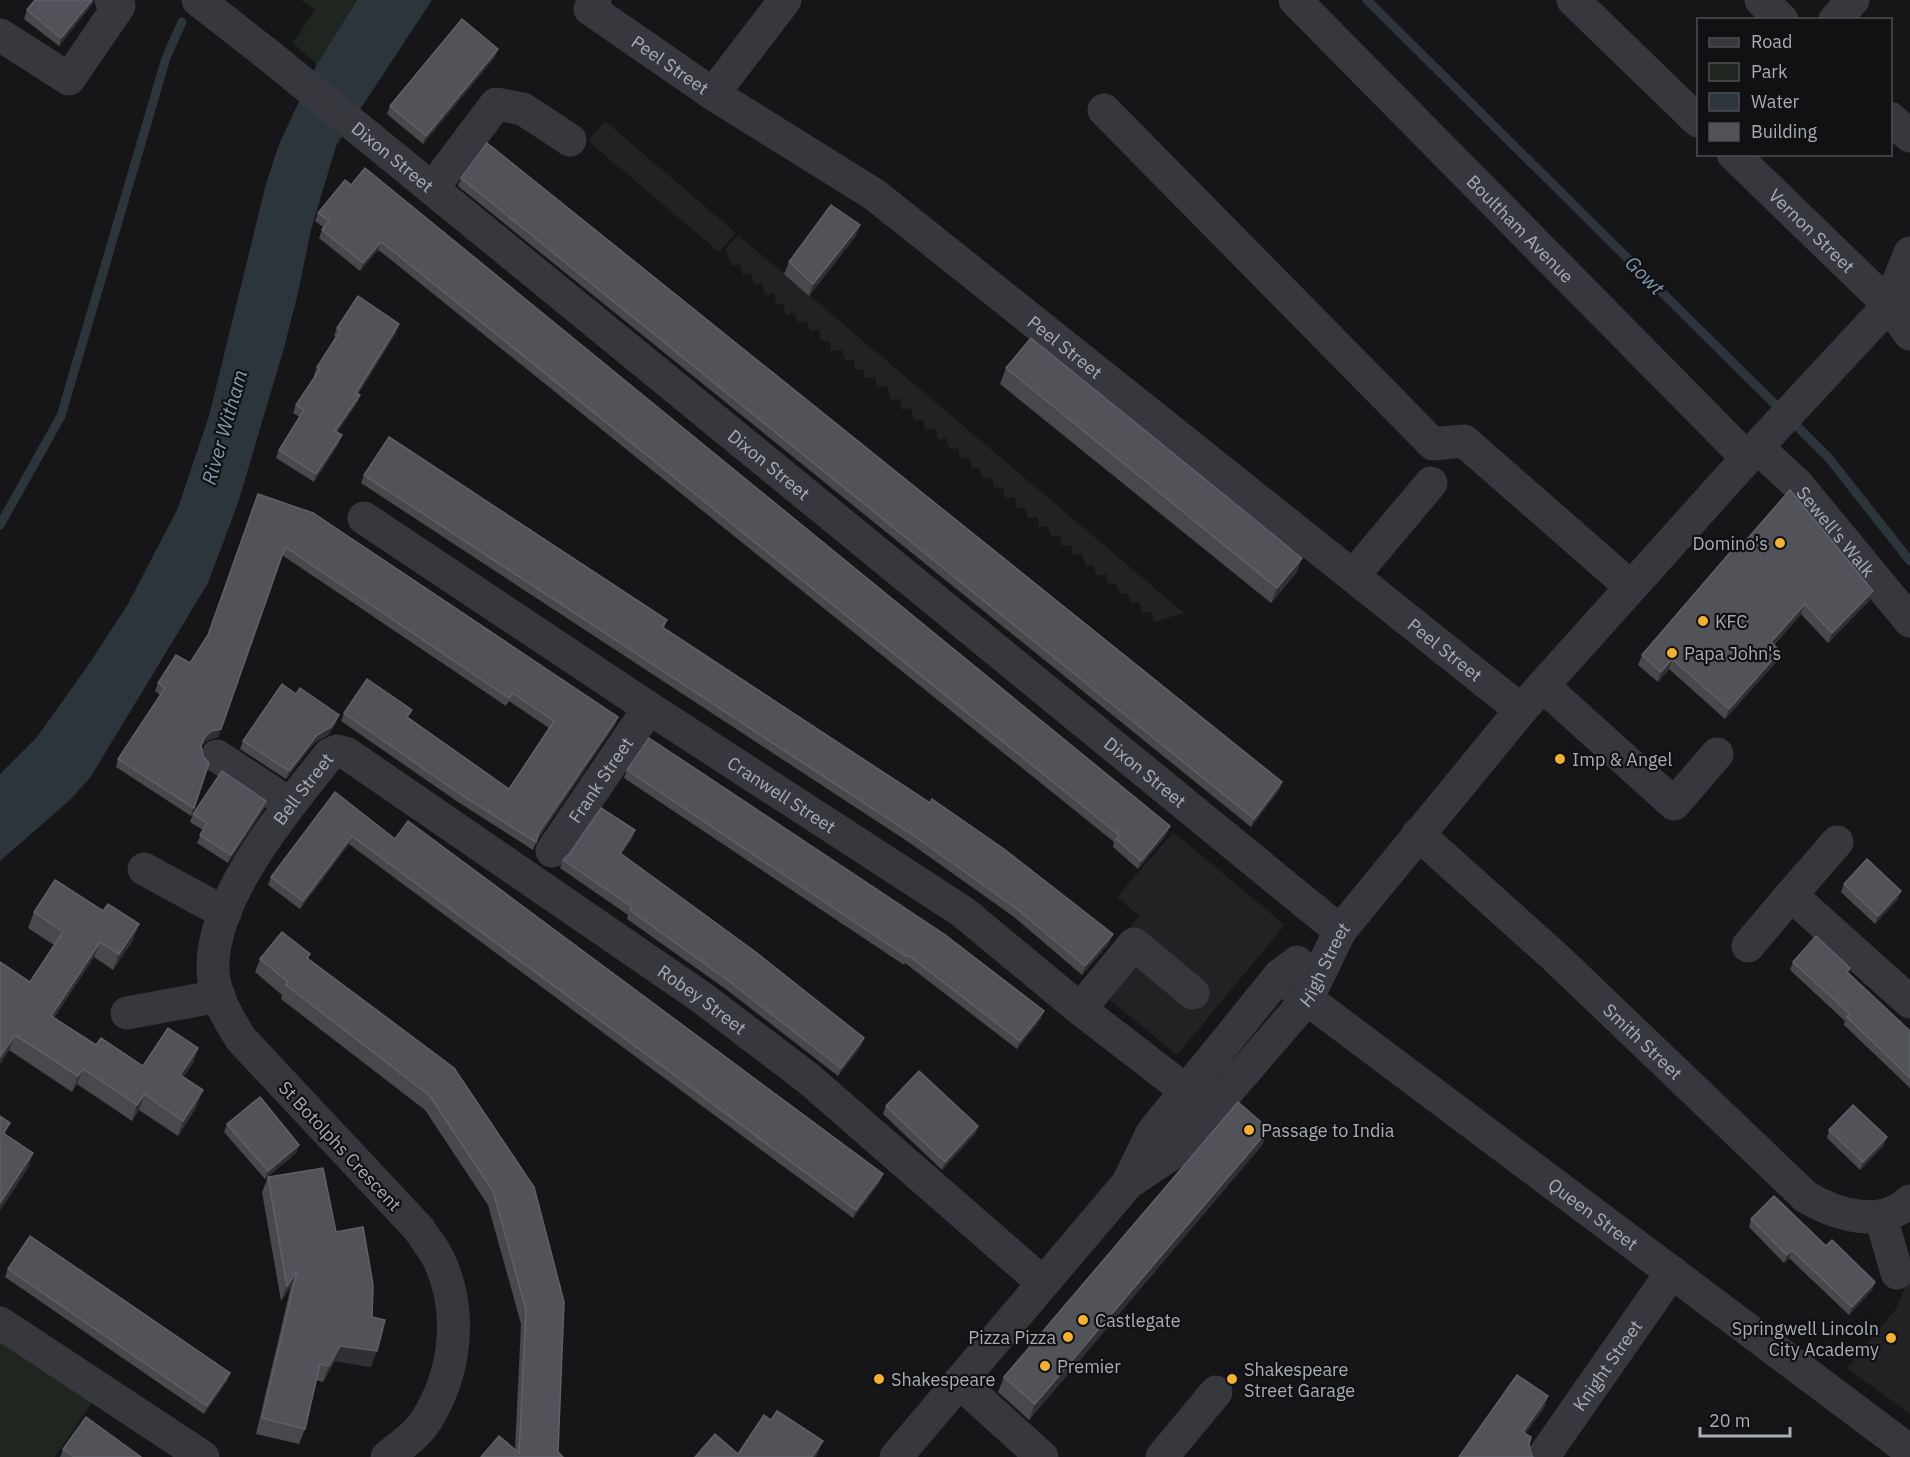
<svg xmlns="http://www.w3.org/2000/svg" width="1910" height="1457" font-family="'IBM Plex Sans',sans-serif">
	<rect width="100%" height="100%" fill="#161618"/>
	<g fill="#222225">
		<polygon points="605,121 736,233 719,252 588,141"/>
		<polygon points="738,235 1184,613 1154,622 1152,612 1142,613 1139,602 1131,603 1128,593 1120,594 1115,583 1108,584 1106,574 1097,576 1093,565 1086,566 1082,554 1073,555 1071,545 1062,546 1060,535 1051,537 1048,526 1039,527 1038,517 1028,518 1025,507 1016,508 1015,497 1005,498 1003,487 994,488 992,477 983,479 980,468 972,469 969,457 960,459 958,448 949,449 946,438 938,440 935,428 925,430 923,419 914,421 911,408 902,410 900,399 891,400 887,386 877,387 875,377 865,378 863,369 855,370 854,360 845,361 842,350 831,351 830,341 821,341 819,330 810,331 807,322 798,322 795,313 786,315 783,303 776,305 774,293 765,295 762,283 754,284 751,273 743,275 740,264 732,266 725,249"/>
		<polygon points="1173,832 1285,925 1177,1055 1088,982 1139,916 1117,897"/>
		<polygon points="1910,1275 1910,1414 1847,1368 1896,1309"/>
	</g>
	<g fill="#1e261f">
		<polygon points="301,0 357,0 317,64 293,43 315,10"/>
		<polygon points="0,1338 93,1401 55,1457 0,1457"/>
	</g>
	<polygon fill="#2c353c" points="357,0 432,0 336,146 311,230 298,293 284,348 238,503 208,583 90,778 69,801 0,861 0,774 37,737 89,664 128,604 178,508 209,416 266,184 279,144 317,64"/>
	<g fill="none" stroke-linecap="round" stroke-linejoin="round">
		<g stroke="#2c353c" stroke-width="9">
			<polyline points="1367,0 1828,457 1910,561"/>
			<polyline points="0,525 61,416 166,58 182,22"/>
		</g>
		<g stroke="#37383d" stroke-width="33">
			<path id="s1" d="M198,0L271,57L1340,931"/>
			<path id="s2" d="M595,0L590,9L713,94L875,195L1521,710"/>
			<path id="s3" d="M1295,0L1747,458"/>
			<polyline points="1573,0 1698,121"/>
			<polyline points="1761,0 1782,20"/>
			<polyline points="1835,20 1853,0"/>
			<polyline points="0,35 69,79 119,6 111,0"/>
			<polyline points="713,94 785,0"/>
			<polyline points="1104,110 1433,444 1464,441 1631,587"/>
			<polyline points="1890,118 1910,136"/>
			<path id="s4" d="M1733,154L1889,305L1910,334"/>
			<polyline points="432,189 496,104 523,109 570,140"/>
			<polyline points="1889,305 1910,253"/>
			<path id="s5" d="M1757,447L1797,484L1910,621"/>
			<path id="s6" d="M364,518L649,708L963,912L1080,1009L1185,1090"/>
			<polyline points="1353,576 1431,483"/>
			<polyline points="1543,686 1674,804 1717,754"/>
			<polyline points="217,756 290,804"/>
			<path id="s7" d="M1418,834L1555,957L1806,1197C1837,1215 1880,1229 1910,1201"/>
			<polyline points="1837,842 1791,895 1910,1002"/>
			<path id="s8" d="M552,851L649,708"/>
			<polyline points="144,869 225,913"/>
			<polyline points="1748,946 1791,895"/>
			<path id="s9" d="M1280,975L1307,999L1910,1451"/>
			<polyline points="1080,1009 1134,944 1193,993"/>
			<polyline points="127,1013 219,996"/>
			<path id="s10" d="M1128,1183L1176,1151L1307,999L1340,931L1521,710L1757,447L1889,305L1910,290"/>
			<polyline points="1881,1217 1897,1273"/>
			<polyline points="0,1323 203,1457"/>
			<polyline points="959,1382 1042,1457"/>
			<path id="s11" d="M387,1457C400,1446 418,1435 427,1419C456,1372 463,1311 439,1260C434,1249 425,1239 419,1229L241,1039C229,1020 214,995 213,971C210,898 286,810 329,755L337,751L346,753L701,997L809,1079L1043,1283"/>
			<polyline points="896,1457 1128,1183 1152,1133 1280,975 1297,962"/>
			<polyline points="1162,1457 1216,1392"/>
			<path id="s12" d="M1543,1457L1672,1272"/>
		</g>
	</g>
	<g fill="#47494d">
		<polygon points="93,3 59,46 24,19 27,10"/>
		<polygon points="495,57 423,144 387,114 390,106"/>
		<polygon points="461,178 1282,782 1279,790 1251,827 458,186"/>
		<polygon points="345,180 1167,834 1138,869 1113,847 1114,842 385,255 378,250 360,271 319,238 323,227 315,221 318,213"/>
		<polygon points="860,225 855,237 809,296 784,274 789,262"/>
		<polygon points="337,328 396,333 358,394 360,395 357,403 337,432 339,443 314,482 276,458 279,450 300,417 293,413 296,405 315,376 314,375 317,367 336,337 334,336"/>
		<polygon points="1006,368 1302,558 1296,573 1271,603 1000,384"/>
		<polygon points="364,475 667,620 664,628 1110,942 1082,975 1014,917 910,843 361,483"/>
		<polygon points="258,494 618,717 615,725 537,840 533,850 458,802 341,721 344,713 409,718 509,789 549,728 509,701 506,706 282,555 218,737 208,740 201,746 203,756 209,763 191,816 116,767 118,759 160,695 155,691 158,683 190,663 208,635"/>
		<polygon points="1742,545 1873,591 1869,601 1828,643 1801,614 1774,645 1777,661 1725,719 1669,669 1658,682 1638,665 1642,655"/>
		<polygon points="336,723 328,735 314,743 286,779 240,749 243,741"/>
		<polygon points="627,770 1041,1019 1017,1049 905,963 904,965 624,778"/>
		<polygon points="335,792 395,839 880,1182 853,1218 349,844 300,909 268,885 271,877"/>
		<polygon points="266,801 264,809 228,863 197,843 203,830 190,822 193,814"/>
		<polygon points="632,839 621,854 864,1038 861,1046 838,1076 727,990 627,919 628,915 560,868 563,860"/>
		<polygon points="1844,884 1898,899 1875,924 1841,892"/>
		<polygon points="34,912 133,940 113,970 94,957 54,1018 96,1045 143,1066 198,1048 193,1063 183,1077 197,1106 178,1136 139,1110 132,1121 77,1084 72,1092 9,1050 0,1064 0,962 30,982 54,945 28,928"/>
		<polygon points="310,954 308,958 534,1187 558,1452 481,1457 515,1449 521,1324 488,1205 425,1110 281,999 282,995 255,972 260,959"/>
		<polygon points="1793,962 1849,973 1910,1031 1910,1088 1844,1025 1845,1021 1790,970"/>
		<polygon points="886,1106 978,1126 975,1134 942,1170 883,1114"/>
		<polygon points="227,1124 299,1145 296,1153 265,1179 224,1132"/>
		<polygon points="1829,1130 1884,1145 1860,1170 1827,1138"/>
		<polygon points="1263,1144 1029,1420 998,1392 1004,1377"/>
		<polygon points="268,1177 336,1232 371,1367 335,1361 323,1382 316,1380 305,1429 299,1444 256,1434 291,1286 281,1301 262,1192"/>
		<polygon points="1751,1219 1826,1246 1875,1282 1872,1290 1849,1315 1789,1258 1784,1263 1749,1227"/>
		<polygon points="8,1269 227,1381 204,1414 5,1277"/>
		<polygon points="63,1449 141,1457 60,1457"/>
	</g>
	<g fill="#2f3033">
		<polygon points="92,0 94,0 93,3 59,46 61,38"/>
		<polygon points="498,49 495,57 423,144 426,136"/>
		<polygon points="860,225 855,237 809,296 813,284"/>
		<polygon points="381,242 378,250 360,271 363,263"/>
		<polygon points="399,324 396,333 353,401 356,393"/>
		<polygon points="360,395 357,403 332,439 335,431"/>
		<polygon points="342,435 339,443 314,482 316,474"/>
		<polygon points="1302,558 1296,573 1271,603 1277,588"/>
		<polygon points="1873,591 1869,601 1828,643 1832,633"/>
		<polygon points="1805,604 1801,614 1767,652 1771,642"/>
		<polygon points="1780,651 1777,661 1725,719 1729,709"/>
		<polygon points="1672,659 1669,669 1658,682 1661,672"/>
		<polygon points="339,715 336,723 328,735 314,743 286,779 289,771 317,735"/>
		<polygon points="618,717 615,725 536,840 539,832"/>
		<polygon points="221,729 218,737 208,740 201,746 204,738 211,731"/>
		<polygon points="1282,782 1279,790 1251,827 1254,819"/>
		<polygon points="266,801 264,809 228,863 231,855"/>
		<polygon points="1170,826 1167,834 1138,869 1141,861"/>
		<polygon points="635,830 632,839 617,861 620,853"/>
		<polygon points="352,836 349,844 300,909 303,901"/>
		<polygon points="1901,891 1898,899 1875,924 1878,916"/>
		<polygon points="139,924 133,940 113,970 119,954"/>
		<polygon points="1113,934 1110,942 1082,975 1085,966"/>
		<polygon points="100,942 94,957 45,1031 51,1016"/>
		<polygon points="1044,1011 1041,1019 1017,1049 1020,1041"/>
		<polygon points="15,1035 9,1050 0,1064 0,1057"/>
		<polygon points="864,1038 861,1046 838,1076 841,1068"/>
		<polygon points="198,1048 193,1063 174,1091 180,1075"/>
		<polygon points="83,1069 77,1084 72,1092 78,1076"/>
		<polygon points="203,1090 197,1106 178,1136 183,1121"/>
		<polygon points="144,1094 139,1110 132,1121 137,1105"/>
		<polygon points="10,1123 4,1138 3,1133"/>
		<polygon points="978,1126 975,1134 942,1170 945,1162"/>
		<polygon points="1269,1129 1263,1144 1029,1420 1035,1404"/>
		<polygon points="1887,1137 1884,1145 1860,1170 1863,1162"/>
		<polygon points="299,1145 296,1153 265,1179 268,1171"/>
		<polygon points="33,1153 28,1168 0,1211 0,1203"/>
		<polygon points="883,1174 880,1182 853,1218 856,1210"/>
		<polygon points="1792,1250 1789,1258 1784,1263 1787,1255"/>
		<polygon points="297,1271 291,1286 281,1301 287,1286"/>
		<polygon points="1875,1282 1872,1290 1849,1315 1852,1307"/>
		<polygon points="340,1346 377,1351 371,1367 335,1361 323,1382 329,1366"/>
		<polygon points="230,1373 227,1381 204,1414 207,1406"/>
		<polygon points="1548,1396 1544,1408 1519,1443 1523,1432"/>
		<polygon points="823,1441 816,1457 812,1457"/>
	</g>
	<g fill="#525359" stroke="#5f6168" stroke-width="1.5">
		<polygon points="35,0 92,0 61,38 27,10"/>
		<polygon points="462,19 498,49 426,136 390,106"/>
		<polygon points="487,143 1282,782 1254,819 461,178"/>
		<polygon points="365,168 1170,826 1141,861 1116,839 1119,835 388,247 381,242 363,263 322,230 329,221 318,213 345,180 351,185"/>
		<polygon points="831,205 860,225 813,284 789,262"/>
		<polygon points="358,296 399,324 356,393 360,395 335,431 342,435 316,474 279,450 304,410 296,405 320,369 317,367 341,330 337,328"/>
		<polygon points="1031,338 1302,558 1277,588 1006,368"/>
		<polygon points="389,437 667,620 662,627 930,803 932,799 1004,849 1113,934 1085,966 1017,909 913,835 364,475"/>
		<polygon points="1790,490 1873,591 1832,633 1805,604 1771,642 1780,651 1729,709 1672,659 1661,672 1642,655 1739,542 1742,545"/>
		<polygon points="258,494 313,513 618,717 539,832 536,842 460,794 344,713 367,679 412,710 407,717 509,789 554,721 512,693 509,698 285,547 221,729 211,731 204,738 201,746 203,756 209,763 194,808 118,759 165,688 158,683 176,655 190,663 208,635"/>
		<polygon points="282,684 296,694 300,688 339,715 331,727 317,735 289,771 243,741"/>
		<polygon points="649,738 944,934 1044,1011 1020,1041 908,955 907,957 627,770"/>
		<polygon points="222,771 266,801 231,855 200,835 207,823 193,814"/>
		<polygon points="335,792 395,839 408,821 883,1174 856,1210 352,836 303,901 271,877"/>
		<polygon points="601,808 635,830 620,853 753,950 864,1038 841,1068 730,982 630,910 632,907 563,860 570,853"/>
		<polygon points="1867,859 1901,891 1878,916 1844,884"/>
		<polygon points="55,880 103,911 108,904 139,924 119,954 100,942 51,1016 96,1045 101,1038 143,1066 168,1028 198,1048 180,1075 203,1090 183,1121 144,1094 137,1105 83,1069 78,1076 15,1035 0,1057 0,962 30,982 63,932 34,912"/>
		<polygon points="282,932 310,954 307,958 454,1068 534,1187 564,1302 558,1452 563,1457 481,1457 499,1436 519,1453 526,1310 493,1191 430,1096 286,985 288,982 260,959"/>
		<polygon points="1816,936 1850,968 1847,972 1910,1031 1910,1078 1847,1017 1850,1014 1793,962"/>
		<polygon points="919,1071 978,1126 945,1162 886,1106"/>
		<polygon points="260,1097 299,1145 268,1171 227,1124"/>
		<polygon points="1238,1102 1269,1129 1035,1404 1004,1377"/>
		<polygon points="1853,1105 1887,1137 1863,1162 1829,1130"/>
		<polygon points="0,1116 10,1123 3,1133 33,1153 0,1203"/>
		<polygon points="323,1168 336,1232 363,1227 373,1285 372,1317 385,1320 377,1351 340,1346 329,1366 320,1364 305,1429 262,1418 297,1271 287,1286 268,1177"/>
		<polygon points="1774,1196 1826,1246 1832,1240 1875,1282 1852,1307 1792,1250 1787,1255 1751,1219"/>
		<polygon points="30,1236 230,1373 207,1406 8,1269"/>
		<polygon points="1517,1375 1548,1396 1523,1432 1531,1437 1529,1444 1531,1454 1533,1457 1459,1457"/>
		<polygon points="777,1411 823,1441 812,1457 695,1457 715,1434 738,1454 764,1415 771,1420"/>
		<polygon points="86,1417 141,1457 74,1457 63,1449"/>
	</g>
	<g fill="#f2b134" stroke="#111113" stroke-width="2">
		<circle cx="1780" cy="543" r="6"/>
		<circle cx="1703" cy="621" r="6"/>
		<circle cx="1672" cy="653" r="6"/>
		<circle cx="1560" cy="759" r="6"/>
		<circle cx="1249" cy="1130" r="6"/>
		<circle cx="1083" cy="1320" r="6"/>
		<circle cx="1068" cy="1337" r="6"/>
		<circle cx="1891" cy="1338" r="6"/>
		<circle cx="1045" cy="1366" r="6"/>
		<circle cx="879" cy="1379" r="6"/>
		<circle cx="1232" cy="1379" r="6"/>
	</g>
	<g text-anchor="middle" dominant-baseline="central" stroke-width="4.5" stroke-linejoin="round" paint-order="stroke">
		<g font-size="18" fill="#a8adb8" stroke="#111113">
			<text stroke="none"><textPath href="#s2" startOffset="108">Peel Street</textPath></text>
			<text stroke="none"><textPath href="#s1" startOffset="250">Dixon Street</textPath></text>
			<text stroke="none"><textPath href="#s3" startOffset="321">Boultham Avenue</textPath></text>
			<text stroke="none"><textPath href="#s4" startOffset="110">Vernon Street</textPath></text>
			<text stroke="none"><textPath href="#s2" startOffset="594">Peel Street</textPath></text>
			<text stroke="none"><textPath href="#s1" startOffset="736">Dixon Street</textPath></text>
			<text stroke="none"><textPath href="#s5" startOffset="116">Sewell's Walk</textPath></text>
			<text stroke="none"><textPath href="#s2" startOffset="1080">Peel Street</textPath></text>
			<text stroke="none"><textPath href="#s1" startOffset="1222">Dixon Street</textPath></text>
			<text stroke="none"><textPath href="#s8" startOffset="86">Frank Street</textPath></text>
			<text stroke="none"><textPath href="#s11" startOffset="800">Bell Street</textPath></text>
			<text stroke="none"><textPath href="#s6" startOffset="501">Cranwell Street</textPath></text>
			<text stroke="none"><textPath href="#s10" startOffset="297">High Street</textPath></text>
			<text stroke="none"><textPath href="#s11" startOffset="1294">Robey Street</textPath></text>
			<text stroke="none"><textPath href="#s7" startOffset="306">Smith Street</textPath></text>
			<text transform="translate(340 1146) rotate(47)">St Botolphs Crescent</text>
			<text stroke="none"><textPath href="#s9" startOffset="394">Queen Street</textPath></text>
			<text stroke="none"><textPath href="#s12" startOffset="112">Knight Street</textPath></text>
		</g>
		<g font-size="18" fill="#a8adb8" stroke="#111113" text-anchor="start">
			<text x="1768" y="543" text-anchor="end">Domino's</text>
			<text x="1715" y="621">KFC</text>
			<text x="1684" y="653">Papa John's</text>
			<text x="1572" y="759">Imp &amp; Angel</text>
			<text x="1261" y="1130">Passage to India</text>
			<text x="1095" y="1320">Castlegate</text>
			<text x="1879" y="1328" text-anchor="end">Springwell Lincoln<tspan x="1879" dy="21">City Academy</tspan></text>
			<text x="1056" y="1337" text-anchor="end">Pizza Pizza</text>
			<text x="1057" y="1366">Premier</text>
			<text x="1244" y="1369">Shakespeare<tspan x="1244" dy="21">Street Garage</tspan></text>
			<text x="891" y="1379">Shakespeare</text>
		</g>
		<g font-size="20" font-style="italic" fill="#7f9bb3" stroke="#111113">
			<text transform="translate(1645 275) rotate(45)">Gowt</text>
			<text transform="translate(224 427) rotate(-74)">River Witham</text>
		</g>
	</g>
	<rect x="1697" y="18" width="195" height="138" fill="#111113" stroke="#4d4f55" stroke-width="1.5"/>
	<rect x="1709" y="38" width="30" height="9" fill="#37383d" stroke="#4d4f55" stroke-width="1.5"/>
	<text x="1751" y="48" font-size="18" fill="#a8adb8">Road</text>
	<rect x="1709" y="63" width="30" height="18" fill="#1e261f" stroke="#4d4f55" stroke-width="1.5"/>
	<text x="1751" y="78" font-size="18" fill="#a8adb8">Park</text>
	<rect x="1709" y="93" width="30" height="18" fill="#2c353c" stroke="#4d4f55" stroke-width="1.5"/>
	<text x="1751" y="108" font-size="18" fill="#a8adb8">Water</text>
	<rect x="1709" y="123" width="30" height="18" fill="#525359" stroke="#4d4f55" stroke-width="1.5"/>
	<text x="1751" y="138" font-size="18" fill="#a8adb8">Building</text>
	<path d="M1700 1427v9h90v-9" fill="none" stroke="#a8adb8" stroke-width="3"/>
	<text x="1709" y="1427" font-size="18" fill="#a8adb8" stroke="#111113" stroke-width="4.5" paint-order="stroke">20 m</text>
</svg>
